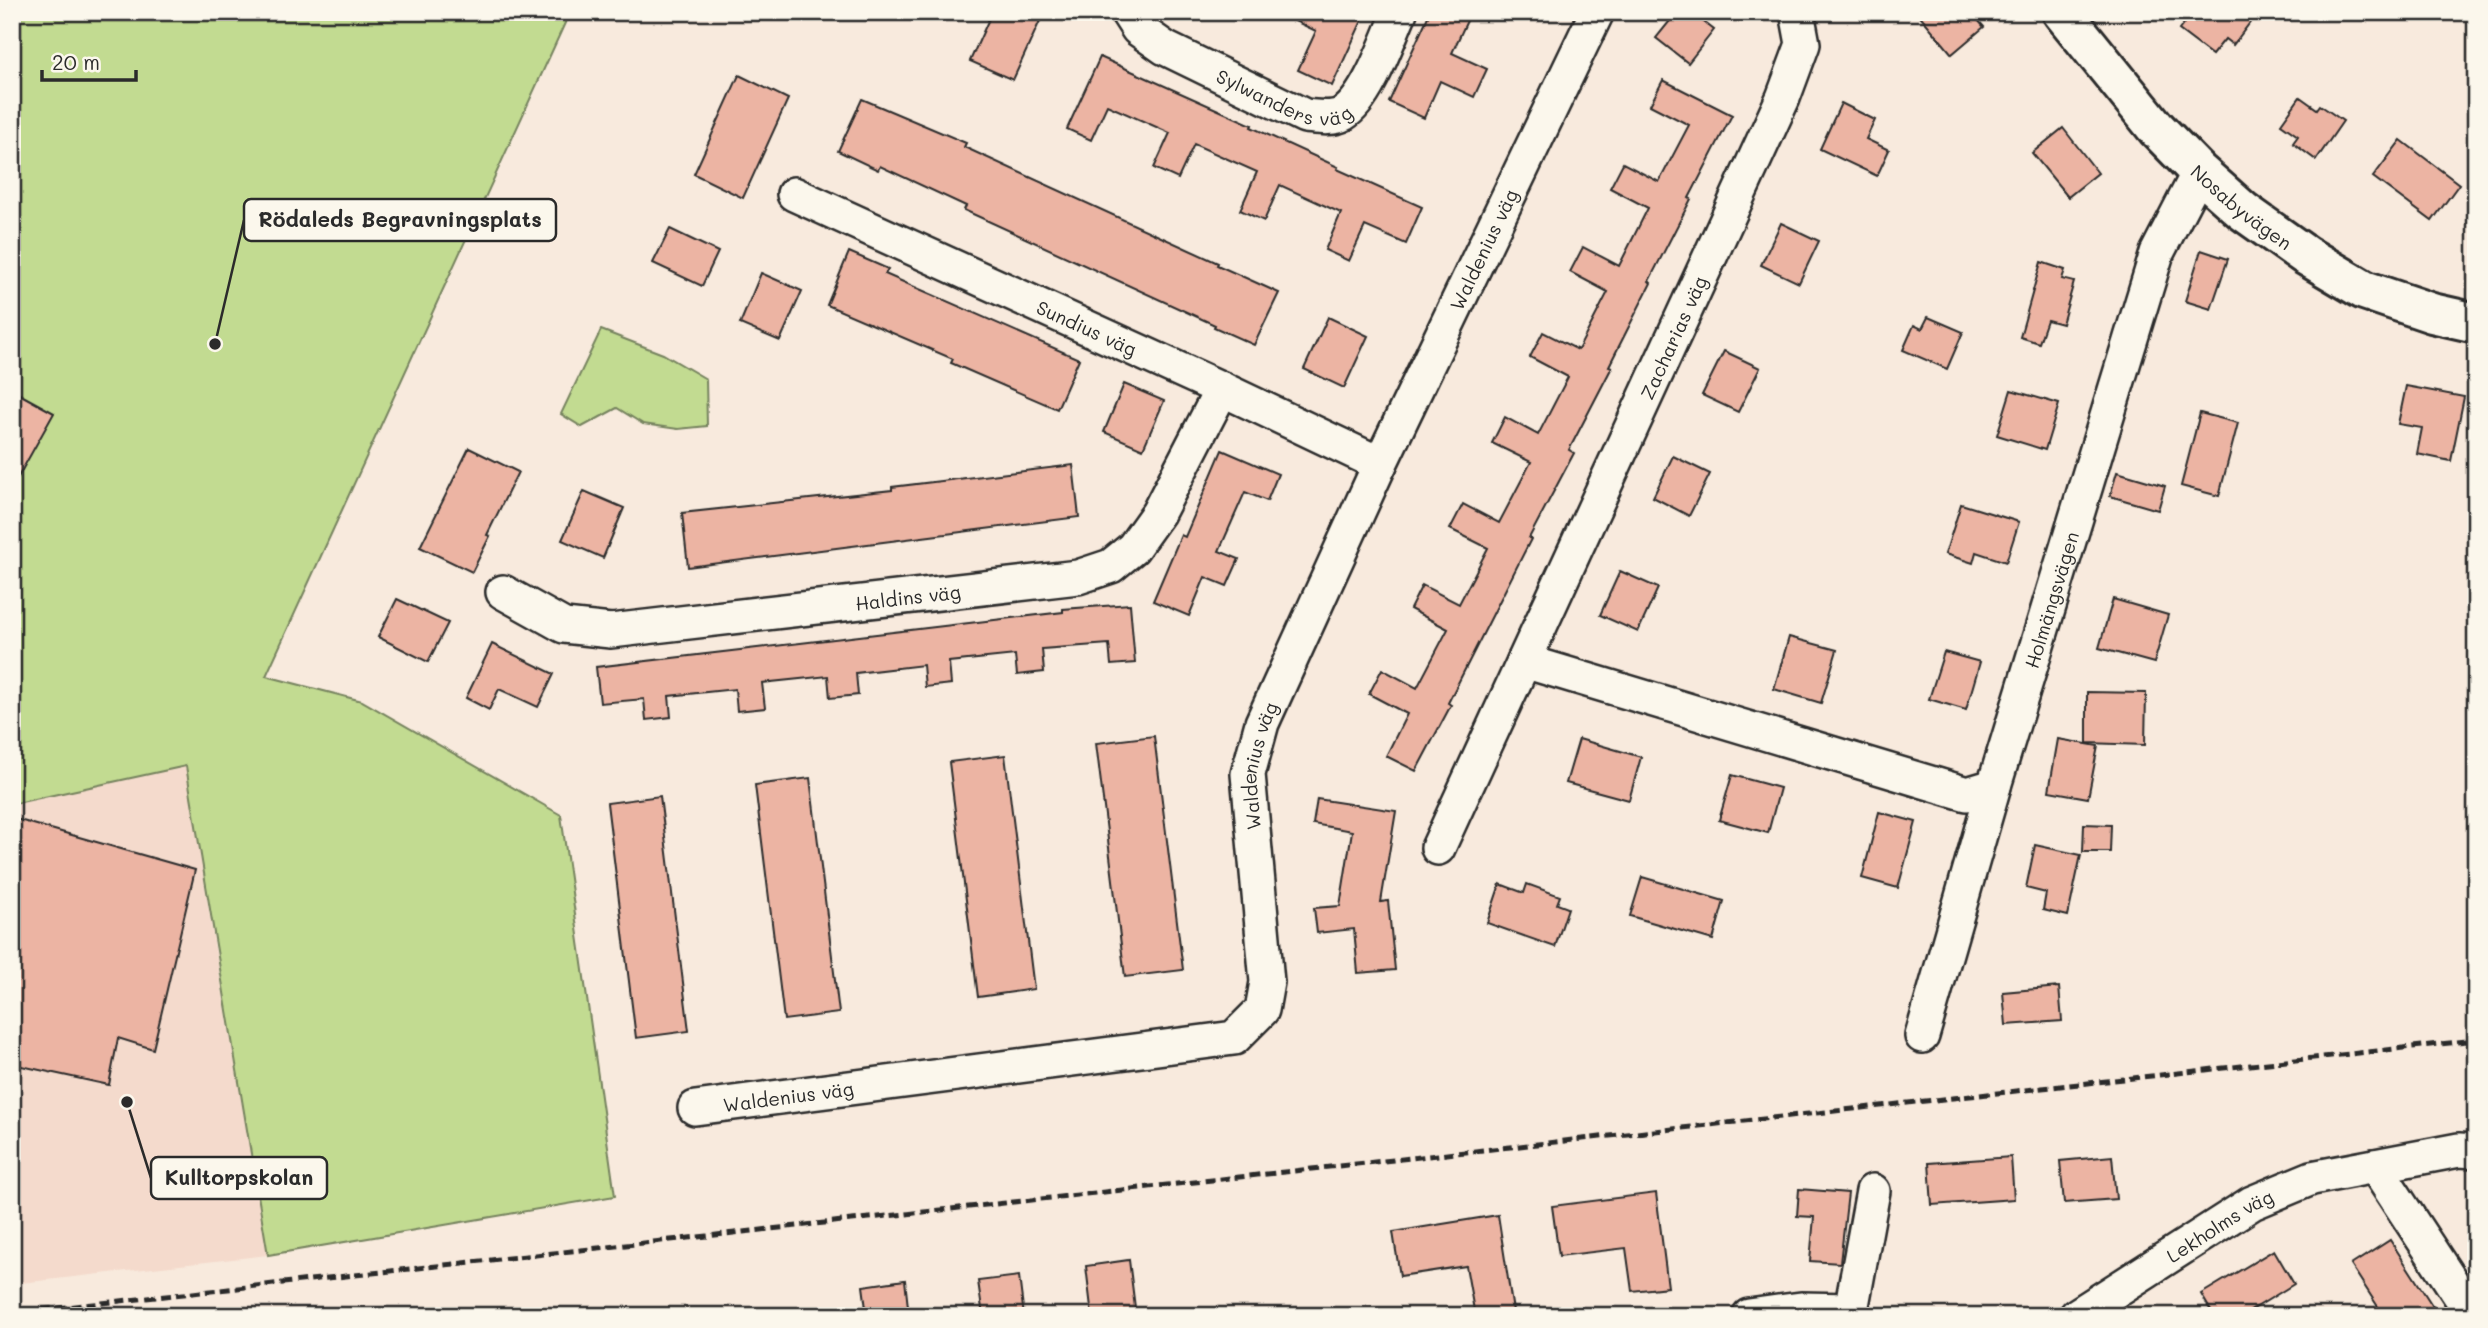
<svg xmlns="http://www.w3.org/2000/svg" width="2488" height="1328" font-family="Mali,sans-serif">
	<rect width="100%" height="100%" fill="#f8eadd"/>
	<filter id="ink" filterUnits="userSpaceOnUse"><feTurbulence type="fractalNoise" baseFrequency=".0143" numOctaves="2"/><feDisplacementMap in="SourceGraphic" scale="14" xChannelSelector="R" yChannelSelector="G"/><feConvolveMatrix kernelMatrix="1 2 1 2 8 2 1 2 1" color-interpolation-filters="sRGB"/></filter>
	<g filter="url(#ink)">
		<polygon fill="#f4dacc" points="186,766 215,948 268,1255 12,1284 12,804"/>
		<g fill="#c2db91" stroke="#76835e" stroke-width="2">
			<polygon points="12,12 570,12 266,676 362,701 561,815 615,1196 268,1255 186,766 12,804"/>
			<polygon points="601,330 663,354 706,379 707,426 678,429 643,424 617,408 582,427 561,414"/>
		</g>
		<g fill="#ecb4a3" stroke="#2b2b2b" stroke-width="2">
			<polygon points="992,12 1044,12 1013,80 970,61"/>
			<polygon points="1276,12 1366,12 1332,86 1298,70 1316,31"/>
			<polygon points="1430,12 1471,12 1452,53 1487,69 1474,97 1440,81 1424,118 1389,102"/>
			<polygon points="1677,12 1691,12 1714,30 1688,63 1656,38"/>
			<polygon points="1917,12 1971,12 1984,27 1952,54"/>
			<polygon points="2190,12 2258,12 2233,45 2225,39 2212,55 2179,30 2192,13"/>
			<polygon points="1100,57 1252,125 1251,127 1338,167 1337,169 1422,207 1406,244 1365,226 1349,261 1325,250 1341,213 1280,185 1264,221 1240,210 1257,172 1194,144 1178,179 1154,168 1170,133 1107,105 1091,140 1067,129"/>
			<polygon points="739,75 788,99 743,198 694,174"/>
			<polygon points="1663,80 1732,115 1689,198 1691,199 1649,281 1651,283 1609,366 1612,367 1569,450 1574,453 1529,538 1531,539 1448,703 1451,705 1416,771 1386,756 1407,714 1369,694 1382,669 1417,688 1448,629 1410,609 1422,585 1459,604 1488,548 1450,529 1463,504 1499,523 1531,462 1492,443 1505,417 1538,435 1568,377 1530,357 1543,332 1578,350 1608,292 1570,272 1583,247 1619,266 1648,208 1610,188 1623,163 1659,182 1689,125 1650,105"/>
			<polygon points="2300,97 2317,109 2320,105 2343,121 2316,160 2293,143 2298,136 2281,124"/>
			<polygon points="862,99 966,143 964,147 1218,263 1217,265 1279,293 1254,345 1214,327 1215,325 964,210 966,206 880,166 878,170 838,151"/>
			<polygon points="1841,103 1875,120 1866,139 1889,150 1877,176 1820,149"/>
			<polygon points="2063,128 2098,173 2068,197 2032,153"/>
			<polygon points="2401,140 2459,184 2432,221 2373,177"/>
			<polygon points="1781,223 1819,241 1799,283 1761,265"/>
			<polygon points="670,229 718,252 702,286 653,263"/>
			<polygon points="2201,250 2228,259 2211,309 2185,301"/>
			<polygon points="849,252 888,269 885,274 1079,359 1057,409 951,363 953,359 827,305"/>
			<polygon points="2041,262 2065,270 2062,279 2074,282 2062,324 2047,320 2039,343 2020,337"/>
			<polygon points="761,273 802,291 780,341 740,324"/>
			<polygon points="1328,317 1368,336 1344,388 1304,369"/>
			<polygon points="1928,317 1963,332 1947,369 1903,350 1914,325 1922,329"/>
			<polygon points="1724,351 1760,368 1738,412 1702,395"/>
			<polygon points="1124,384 1164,401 1143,449 1104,432"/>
			<polygon points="2406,386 2464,397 2451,461 2417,454 2422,428 2398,424"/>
			<polygon points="12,390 54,413 12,488"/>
			<polygon points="2011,390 2059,404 2045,450 1997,435"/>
			<polygon points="2200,413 2238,423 2219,496 2181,486"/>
			<polygon points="469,448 518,472 487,535 490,536 472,572 420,547"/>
			<polygon points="1222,450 1278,474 1267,501 1245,492 1219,551 1239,559 1227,586 1205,577 1189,616 1153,601 1181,535 1185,537"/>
			<polygon points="1673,456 1710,474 1689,516 1653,497"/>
			<polygon points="1073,465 1079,517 688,567 682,513 892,490 892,487"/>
			<polygon points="2117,472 2165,486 2158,510 2110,496"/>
			<polygon points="584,491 624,508 603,558 562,540"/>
			<polygon points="1961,504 2019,522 2006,562 1976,552 1973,563 1945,554"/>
			<polygon points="1620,571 1658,588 1638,632 1600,615"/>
			<polygon points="397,599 448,623 428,662 378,637"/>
			<polygon points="2113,599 2168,615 2154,663 2099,648"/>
			<polygon points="1130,604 1135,663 1111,665 1109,644 1042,649 1044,672 1017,675 1015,655 949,662 951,684 925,687 923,665 856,673 858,695 830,698 828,676 762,683 765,708 737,711 735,689 669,696 671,717 646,720 644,699 600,703 596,667 1063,612 1063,609"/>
			<polygon points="1789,637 1837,650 1821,703 1774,689"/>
			<polygon points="492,644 554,674 538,707 499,689 489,710 466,698"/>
			<polygon points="1944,652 1980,662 1966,710 1929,699"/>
			<polygon points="2087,692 2146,693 2145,745 2087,743"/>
			<polygon points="1154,736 1183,970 1125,977 1096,743"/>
			<polygon points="1579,739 1641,757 1629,800 1566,783"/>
			<polygon points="2058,739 2098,746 2088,798 2049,791"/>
			<polygon points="1005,755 1034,989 978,997 949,762"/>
			<polygon points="1732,775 1780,788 1768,833 1719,820"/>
			<polygon points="810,778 839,1013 784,1020 755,785"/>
			<polygon points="660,796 689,1031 636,1038 607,803"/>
			<polygon points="1317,799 1396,811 1381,902 1388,901 1395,970 1358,973 1354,929 1317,933 1314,908 1340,906 1352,831 1313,824"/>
			<polygon points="1879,812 1916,822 1898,888 1862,878"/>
			<polygon points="12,818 195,870 153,1049 118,1038 109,1085 12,1064"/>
			<polygon points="2084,824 2111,825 2110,852 2083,852"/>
			<polygon points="2035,845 2081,855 2068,916 2043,910 2046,893 2026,888"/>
			<polygon points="1642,877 1724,901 1713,940 1630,916"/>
			<polygon points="1500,884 1524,893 1527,884 1560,896 1557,904 1568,908 1555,947 1487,923"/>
			<polygon points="2059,987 2062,1021 2006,1025 2003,992"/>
			<polygon points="2112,1156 2116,1199 2064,1203 2060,1161"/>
			<polygon points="2011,1157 2014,1199 1932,1205 1929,1163"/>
			<polygon points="1799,1189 1848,1193 1840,1263 1810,1261 1814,1217 1797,1216"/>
			<polygon points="1656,1193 1668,1287 1632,1291 1626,1248 1559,1256 1552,1206"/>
			<polygon points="1498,1215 1513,1311 1475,1316 1466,1266 1400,1276 1393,1232"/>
			<polygon points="2390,1240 2439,1316 2384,1316 2351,1265"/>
			<polygon points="2274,1250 2294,1284 2242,1316 2214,1316 2201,1294"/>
			<polygon points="1129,1260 1136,1316 1092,1316 1086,1266"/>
			<polygon points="1019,1276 1024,1316 983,1316 978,1281"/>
			<polygon points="905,1280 909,1316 867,1316 863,1286"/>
		</g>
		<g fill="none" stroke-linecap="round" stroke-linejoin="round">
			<defs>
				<g id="minor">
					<path id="s1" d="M1127,12L1138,29L1165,48L1305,116C1317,117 1332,120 1343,114C1368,99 1388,39 1400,12"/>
					<path id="s2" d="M794,194L1222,389L1380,464"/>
					<path id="s3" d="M503,592L564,626L611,631L1078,577L1111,566L1133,548L1158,513L1222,389"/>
					<polyline points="1524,661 1967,794 1994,786"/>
					<path id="s4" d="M1438,848L1783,98L1803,44L1797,12"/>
					<path id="s5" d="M1922,1036L1994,786L2157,253L2199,172"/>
					<path id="s6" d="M695,1108L1234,1038L1262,1010L1267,982L1248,774L1262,723L1380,464L1597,12"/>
					<polyline points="2375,1166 2465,1303 2476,1307"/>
					<polyline points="1749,1316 1801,1309 1851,1310"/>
					<polyline points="1850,1316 1873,1191"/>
					<path id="s7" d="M2076,1316L2252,1203L2312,1178L2459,1150L2476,1151"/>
				</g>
				<g id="major">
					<path id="s8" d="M2062,12L2156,128L2199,172L2243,211L2305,255L2364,290L2432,313L2476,323"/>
				</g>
			</defs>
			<use href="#minor" stroke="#2b2b2b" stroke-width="38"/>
			<use href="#major" stroke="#2b2b2b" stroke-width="44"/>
			<use href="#minor" stroke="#fbf7ec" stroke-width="33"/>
			<use href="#major" stroke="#fbf7ec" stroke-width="38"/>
			<polyline stroke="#2b2b2b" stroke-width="5" stroke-dasharray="10 5" stroke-linecap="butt" points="12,1313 2476,1040"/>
		</g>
	</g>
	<g text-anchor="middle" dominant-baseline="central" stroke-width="6" stroke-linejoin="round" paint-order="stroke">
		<g font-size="19" fill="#2b2b2b" stroke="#fbf7ec">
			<text stroke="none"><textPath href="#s1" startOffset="184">Sylwanders väg</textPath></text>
			<text stroke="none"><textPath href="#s8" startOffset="266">Nosabyvägen</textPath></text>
			<text stroke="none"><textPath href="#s6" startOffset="1396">Waldenius väg</textPath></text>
			<text stroke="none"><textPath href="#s2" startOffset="322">Sundius väg</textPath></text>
			<text stroke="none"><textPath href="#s4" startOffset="562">Zacharias väg</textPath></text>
			<text stroke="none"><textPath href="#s3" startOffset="416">Haldins väg</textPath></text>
			<text stroke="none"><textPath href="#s5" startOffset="455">Holmängsvägen</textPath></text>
			<text stroke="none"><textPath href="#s6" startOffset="830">Waldenius väg</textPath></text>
			<text stroke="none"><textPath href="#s6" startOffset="94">Waldenius väg</textPath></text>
			<text stroke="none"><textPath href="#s7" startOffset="170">Lekholms väg</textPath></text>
		</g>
	</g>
	<path fill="none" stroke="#2b2b2b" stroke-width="2.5" d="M215 344L244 220M127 1102L151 1178"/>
	<g fill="#2b2b2b" stroke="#fbf7ec" stroke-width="2.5">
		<circle cx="215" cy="344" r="7"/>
		<circle cx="127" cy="1102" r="7"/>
	</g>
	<g fill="#fbf7ec" stroke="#2b2b2b" stroke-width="2.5">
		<rect x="244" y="199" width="312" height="42" rx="7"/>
		<rect x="151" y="1157" width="176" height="42" rx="7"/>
	</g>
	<g font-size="21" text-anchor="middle" font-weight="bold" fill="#2b2b2b">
		<text x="400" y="227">Rödaleds Begravningsplats</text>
		<text x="239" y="1185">Kulltorpskolan</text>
	</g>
	<rect width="2488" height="1328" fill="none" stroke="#fbf7ec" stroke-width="42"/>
	<rect x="21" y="21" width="2446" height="1286" fill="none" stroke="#2b2b2b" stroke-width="2.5" filter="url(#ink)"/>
	<path d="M42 70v10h94v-10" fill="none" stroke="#2b2b2b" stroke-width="3.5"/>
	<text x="52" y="70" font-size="21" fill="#2b2b2b" stroke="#fbf7ec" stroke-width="5" paint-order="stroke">20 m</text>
</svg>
